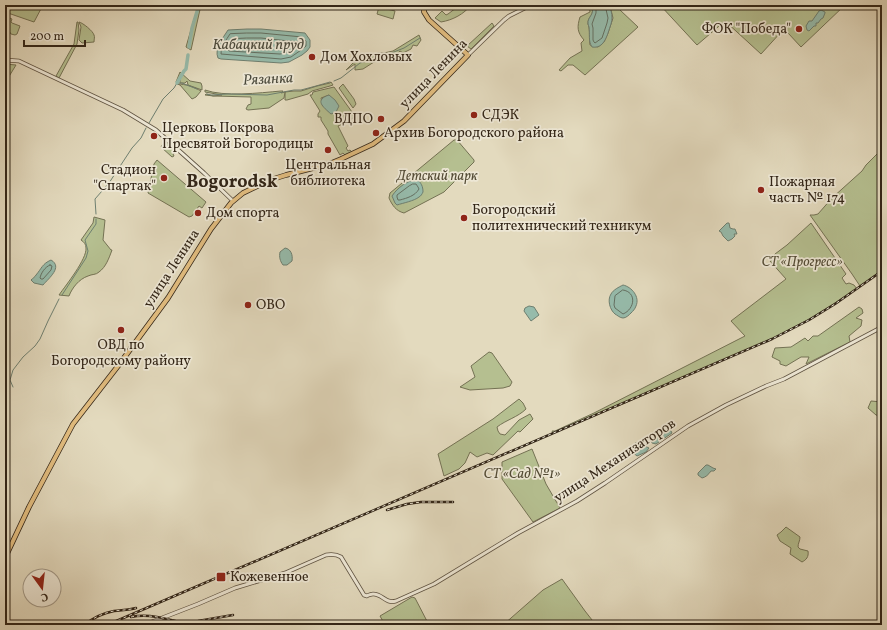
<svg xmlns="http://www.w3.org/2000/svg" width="887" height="630" font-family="Vollkorn,serif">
	<rect width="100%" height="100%" fill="#e3dabe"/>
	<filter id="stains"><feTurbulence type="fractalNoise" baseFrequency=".005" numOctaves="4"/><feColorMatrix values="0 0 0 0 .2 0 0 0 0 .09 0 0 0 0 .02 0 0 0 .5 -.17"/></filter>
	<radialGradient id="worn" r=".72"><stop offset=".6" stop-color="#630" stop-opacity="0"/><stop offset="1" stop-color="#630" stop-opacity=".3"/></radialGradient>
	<g fill="#b5bf90" stroke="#747254" fill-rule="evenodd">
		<polygon points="5,5 43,5 34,22 5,12"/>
		<polygon points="198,5 201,5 191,50 186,47 194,19 198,8"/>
		<path d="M460,5H471C464,14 453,20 441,22L435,18L442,11L446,15L448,14Z"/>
		<path d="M589,5H591C596,16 587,16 588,24C588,25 589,26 589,27C590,33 589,39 590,45L598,47L604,42L608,33L613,18L611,10L608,5H617L620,10L638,27L585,75L573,65H568L561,71L559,70L570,58L582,51L581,43L584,40C577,32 577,27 580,17L590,12Z"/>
		<polygon points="660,5 845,5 801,47 788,33 782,31 761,54 725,21 697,45"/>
		<polygon points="379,7 395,11 393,19 377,14"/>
		<polygon points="5,16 12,19 11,22 12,23 20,26 17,34 15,35 11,34 9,31 7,34 5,33"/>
		<polygon points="77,22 78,22 79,30 77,44 59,78 56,76 74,44"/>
		<path d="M79,22C83,23 93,31 94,35C95,37 94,39 94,42L82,43L79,40L81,27Z"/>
		<polygon points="492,23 494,26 471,49 467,46"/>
		<polygon points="419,35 421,40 417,46 413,45 411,49 403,53 400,51 396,55 394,55 390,57 374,62 363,69 355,70 355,64 346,70 353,63 378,53 384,53 393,51"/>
		<polygon points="5,64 16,65 5,83"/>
		<polygon points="180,72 190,81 201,83 202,86 202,90 188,85 187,81 185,83 180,83 180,78 177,82 176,82"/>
		<polygon points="331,82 333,85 330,86 312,91 308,94 287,100 285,100 285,92 294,91 301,91 317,86 330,83"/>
		<path d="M177,84C186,84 194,87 201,91L196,97L192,99L180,85Z"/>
		<polygon points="343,84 354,99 356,104 353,108 339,88"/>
		<path d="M334,87L352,112L354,117L349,121L338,126L348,146L346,148L348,151L350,150L352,152L345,155L343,153L340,155L328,134V131L321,120V117H318V114L320,111L310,95H312L313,92ZM329,95L331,114L323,106L321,98Z"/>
		<path d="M205,90C224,97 259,93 281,91H283L281,93L285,92L284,98L269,108L248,110L246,109L248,105L251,104V97L214,96L205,95L206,94L213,96L222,95L205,92Z"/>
		<polygon points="166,140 177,151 173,154 174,156 172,157 161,147"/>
		<path d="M454,140H457L474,160V162L444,192L404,213C396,211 392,205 389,198L390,193Z"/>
		<polygon points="882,149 882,270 860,286 852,274 810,215 814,215 818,214 832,198 862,171 866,165"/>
		<polygon points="157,160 206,202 202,208 199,206 192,216 189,217 148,193 154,164"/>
		<path d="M94,217L105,220L103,240L111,250H112C109,258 106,267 99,272C96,275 92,274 88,276C79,279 72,288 69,296L59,295C66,285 87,259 86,248C86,244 84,242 81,240L93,223Z"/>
		<polygon points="811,223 846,274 842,278 846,284 849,283 854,285 857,289 811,318 772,339 711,365 644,395 553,433 552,431 555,431 594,413 745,336 731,321 786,279 770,261 775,254 787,245"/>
		<polygon points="859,307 862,309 863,313 856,318 862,320 861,326 849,336 850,342 806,364 809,357 801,357 786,366 780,364 780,361 772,357 775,348 791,347 805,338 808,341 813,336 818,336"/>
		<polygon points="489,352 492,353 512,382 510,386 503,388 470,390 460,387 475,377 471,366"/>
		<path d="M519,399L523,403L526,409C518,417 506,420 497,427L498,431L500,434L505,435L519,420L530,414L533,419L520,432L518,431L493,455L487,453L477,457L470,452L465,463L459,469L444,476L438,454L493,419Z"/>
		<polygon points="871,401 882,402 882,417 876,415 868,408"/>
		<polygon points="532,449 546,484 560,508 533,522 502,479 502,462"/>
		<path d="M786,527L800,537C800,541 798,543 798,547L800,549L808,551C809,557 806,560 802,562L790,554L791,548L780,541L777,535L781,532Z"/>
		<polygon points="562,579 585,611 596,625 503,625 543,590"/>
		<polygon points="412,597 415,598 429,625 385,625 380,616"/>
	</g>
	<g fill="#96bbab" stroke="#6e7f70">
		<path d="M591,5H608C611,9 612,13 612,18C612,21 611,24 610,27C607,36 604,49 592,47C588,41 590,34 589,27C589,26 588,25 588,24C587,16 596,15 591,5Z"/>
		<polygon points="821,10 825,12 825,13 823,18 821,19 818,23 816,23 816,26 814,26 809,31 807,30 806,26 809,21 812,21 819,11"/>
		<path d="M247,29H261L305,33L310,40V47L307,51L302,55L289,62L281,63L221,59L218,58C214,48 223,38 228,30Z"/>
		<path d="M329,95L335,100L339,106L336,112L331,114C323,107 314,100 329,95Z"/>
		<path d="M417,179C421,183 423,186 423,192C422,194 421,196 419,197C414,201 403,203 397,205L395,203L392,196C398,187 407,181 417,179Z"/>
		<polygon points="727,223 729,223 730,228 733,229 735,229 737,234 734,234 735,236 732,239 728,241 723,236 721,232 719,231"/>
		<path d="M285,248C291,249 293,255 292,261L287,265H283C280,261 279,257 280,252Z"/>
		<path d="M51,260C63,267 49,278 43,285L34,283L31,280C33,278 35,277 36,275C42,268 42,264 51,260Z"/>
		<path d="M623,285C632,287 640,297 636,306C635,309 633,311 631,313C629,315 626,318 623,318C620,318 617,315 615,314C610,310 607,300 611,294C613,290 619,287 623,285Z"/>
		<polygon points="529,306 534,307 539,315 531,321 524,311 525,308"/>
		<polygon points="666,429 670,429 672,433 656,444 652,443 651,441 652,438"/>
		<polygon points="635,443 639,443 649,448 646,452 637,456 631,451"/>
		<path d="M706,465H708L713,468L716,469L714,471H711C708,475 706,477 702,478L698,475V473Z"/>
	</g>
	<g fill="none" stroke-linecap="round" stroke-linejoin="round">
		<g stroke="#647062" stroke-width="1">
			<polyline points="595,5 596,8 596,13 592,24 593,28 593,40 594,42 595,43 602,38 607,23 608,18 605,5"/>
			<path d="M247,33H261L302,37L306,41V46L304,48L291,57L281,59L221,54C221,47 226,40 230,34Z"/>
			<polygon points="247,38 261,38 298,42 300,44 299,45 289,52 280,54 229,51 228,50 229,45 233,39"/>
			<path d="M413,184H416L418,187L419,189C415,196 407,198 400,200H398L397,197V195L409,186Z"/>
			<path d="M50,265L52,266L51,270L43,279H41L40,278C41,273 45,267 50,265Z"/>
			<path d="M623,290C637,292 635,309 623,314L615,308L614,305L615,296Z"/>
		</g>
		<g stroke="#6e7f70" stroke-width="1">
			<polyline points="334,81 341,78 360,63 381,57 404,48 420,38"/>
			<polyline points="207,94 211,95 228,94 267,95 294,90 301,90 316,86 330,82"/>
			<polyline points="149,123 163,99 174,88 177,83 182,83 197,89"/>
			<polyline points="96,214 95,199 109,183 132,148 141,138 146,128"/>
			<polyline points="62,295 86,258 88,251 85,240 96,224 96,219"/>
			<polyline points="13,387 10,380 13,370 23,357 35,346 40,339 48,321 59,299"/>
			<polyline points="5,399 7,396"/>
		</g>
		<g stroke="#96bbab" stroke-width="3.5">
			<polyline points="189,47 192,28 199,5"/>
			<polyline points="177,83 184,71 186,69 188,55"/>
		</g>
		<defs>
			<g id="minor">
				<polyline points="468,55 504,20 509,16 531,5"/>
				<polyline points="5,60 19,61 123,110 156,130 204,173 233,201"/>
				<path d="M144,625L198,604L235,588L285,573L326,555C332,554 336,554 341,557L364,595L367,596C368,595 372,594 373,594C383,594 385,604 396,601L434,584L518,533L577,501L605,483L688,426L726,405L766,386L784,379L882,327"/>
			</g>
			<polyline id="major" points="5,558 29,507 73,424 118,366 168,298 211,229 231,203 243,193 270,180 286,175 329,164 341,159 373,144 404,121 468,55 429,20 424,12 424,5"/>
		</defs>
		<use href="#minor" stroke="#5f5342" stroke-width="4.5"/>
		<use href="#major" stroke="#332618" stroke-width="5.5"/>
		<use href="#minor" stroke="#ede7d5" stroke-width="3"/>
		<use href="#major" stroke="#e2bd7f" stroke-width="4"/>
		<defs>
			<g id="rail">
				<polyline points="387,510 407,504 421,502 453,502"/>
				<path d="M131,617C151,613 171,620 190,625"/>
				<polyline points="184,622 198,621 233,615"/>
				<path d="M84,625C93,618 103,613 114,611C121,610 129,610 136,608"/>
				<polyline points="107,625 772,339 809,320 835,304 882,271"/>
			</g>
		</defs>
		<use href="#rail" stroke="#332618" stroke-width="2.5"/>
		<use href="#rail" stroke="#ede7d5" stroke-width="1" stroke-dasharray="3" stroke-linecap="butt"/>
	</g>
	<g fill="#8f2418" stroke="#ede7d5" stroke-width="1.5">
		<circle cx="799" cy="29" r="4"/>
		<circle cx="312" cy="57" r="4"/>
		<circle cx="474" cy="115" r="4"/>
		<circle cx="381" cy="119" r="4"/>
		<circle cx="376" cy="133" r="4"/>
		<circle cx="154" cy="136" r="4"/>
		<circle cx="328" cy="150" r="4"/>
		<circle cx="164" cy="178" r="4"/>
		<circle cx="761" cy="190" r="4"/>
		<circle cx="198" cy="213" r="4"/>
		<circle cx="464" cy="218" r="4"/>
		<circle cx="248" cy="305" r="4"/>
		<circle cx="121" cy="330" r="4"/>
		<rect x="216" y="572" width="10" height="10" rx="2"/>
	</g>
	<g text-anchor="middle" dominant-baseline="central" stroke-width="3.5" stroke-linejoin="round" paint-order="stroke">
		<g font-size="14" fill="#332618" stroke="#ede7d5" text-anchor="start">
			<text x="791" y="29" text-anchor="end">ФОК "Победа"</text>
			<text x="320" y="57">Дом Хохловых</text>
			<text x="482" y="115">СДЭК</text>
			<text x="373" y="119" text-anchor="end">ВДПО</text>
			<text x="162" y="128">Церковь Покрова<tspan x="162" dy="16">Пресвятой Богородицы</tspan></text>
			<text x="384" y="133">Архив Богородского района</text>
			<text x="328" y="165" text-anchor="middle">Центральная<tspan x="328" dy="16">библиотека</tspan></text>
			<text x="156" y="170" text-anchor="end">Стадион<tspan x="156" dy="16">"Спартак"</tspan></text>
			<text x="769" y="182">Пожарная<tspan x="769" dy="16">часть № 174</tspan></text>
			<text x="472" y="210">Богородский<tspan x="472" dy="16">политехнический техникум</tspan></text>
			<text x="206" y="213">Дом спорта</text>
			<text x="256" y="305">ОВО</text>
			<text x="121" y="345" text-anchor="middle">ОВД по<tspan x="121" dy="16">Богородскому району</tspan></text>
			<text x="230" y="577">Кожевенное</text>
		</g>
		<g font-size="14" fill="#332618" stroke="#ede7d5">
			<text transform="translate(434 74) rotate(-46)">улица Ленина</text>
			<text transform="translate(172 269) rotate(-57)">улица Ленина</text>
			<text transform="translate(615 461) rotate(-33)">улица Механизаторов</text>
		</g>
		<g font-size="14" font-style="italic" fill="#544c36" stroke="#ede7d5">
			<text x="437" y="176">Детский парк</text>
			<text x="802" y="262">СТ «Прогресс»</text>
			<text x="522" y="474">СТ «Сад №1»</text>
		</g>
		<g font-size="15" font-style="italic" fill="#4c4b3d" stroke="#ede7d5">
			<text x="258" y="45">Кабацкий пруд</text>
			<text transform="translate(268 80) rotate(-3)">Рязанка</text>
		</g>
		<g font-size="18" font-weight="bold" fill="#332618" stroke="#ede7d5">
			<text x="232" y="182">Bogorodsk</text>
		</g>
	</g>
	<rect width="887" height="630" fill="none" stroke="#e3dabe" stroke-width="20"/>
	<rect x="6" y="6" width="875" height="618" fill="none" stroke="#332618" stroke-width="2"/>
	<rect x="10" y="10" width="867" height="610" fill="none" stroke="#332618"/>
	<g transform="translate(42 588) rotate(165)"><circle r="19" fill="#ede7d5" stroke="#a39a89"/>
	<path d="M0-3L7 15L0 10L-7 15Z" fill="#8f2418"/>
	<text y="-6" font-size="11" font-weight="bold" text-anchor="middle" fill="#332618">С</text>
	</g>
	<path d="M24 40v6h61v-6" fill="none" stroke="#332618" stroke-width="2"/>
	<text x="30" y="40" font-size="12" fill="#332618" stroke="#ede7d5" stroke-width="3" paint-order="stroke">200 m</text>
	<rect width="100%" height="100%" filter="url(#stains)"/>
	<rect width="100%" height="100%" fill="url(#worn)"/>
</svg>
